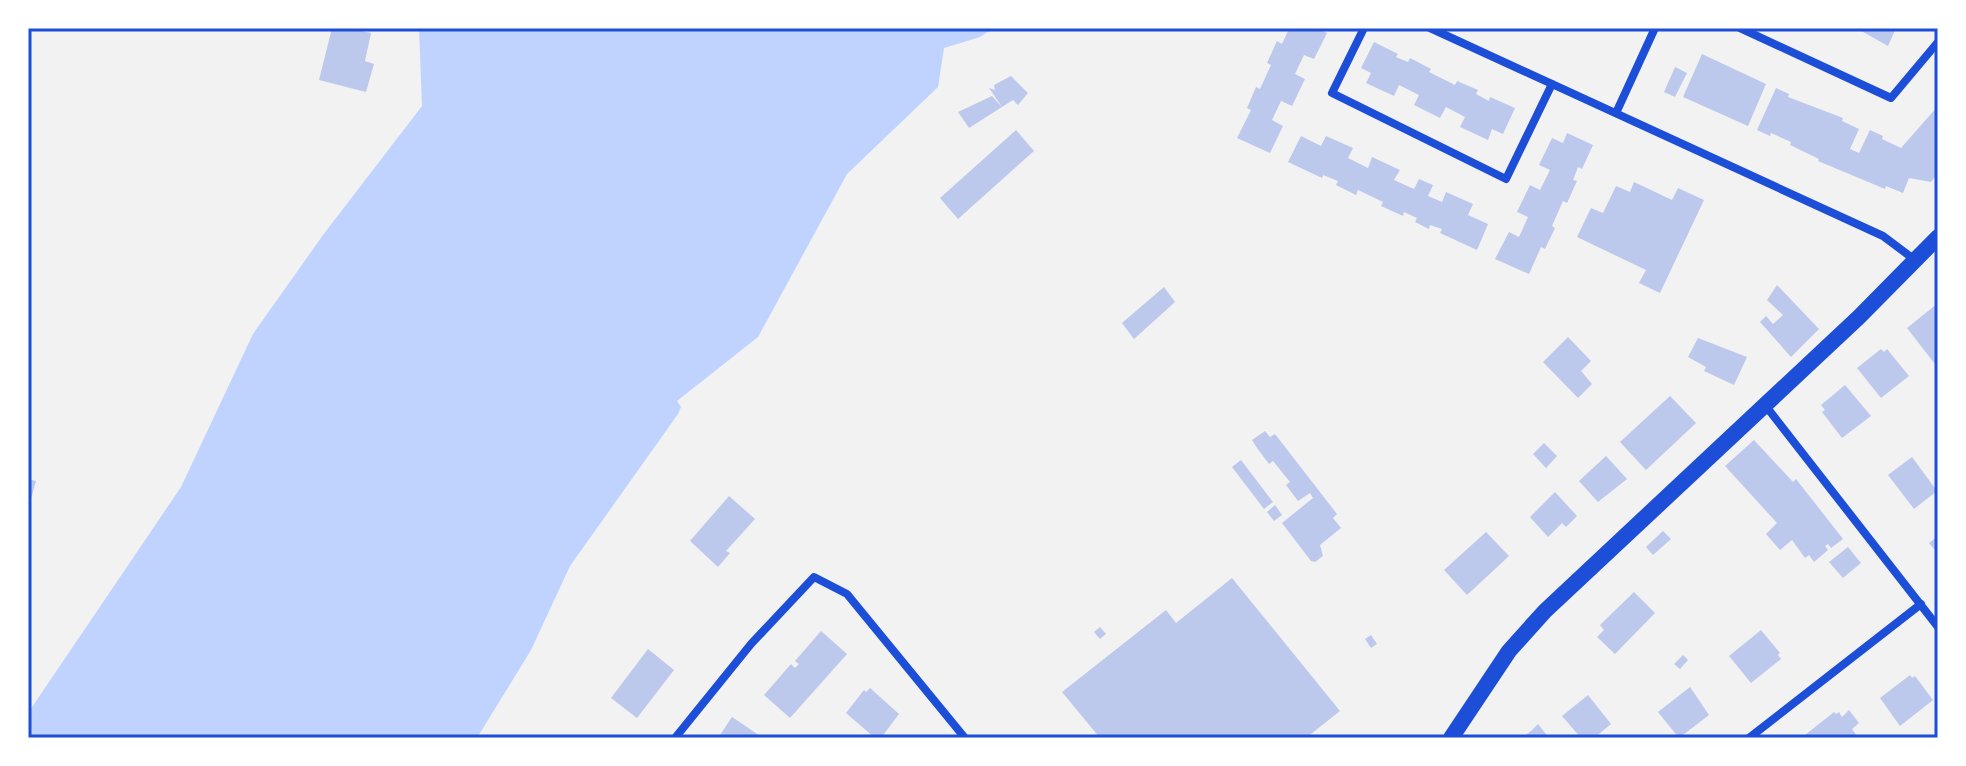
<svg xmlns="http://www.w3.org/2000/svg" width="1966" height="766" font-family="Lato,sans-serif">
	<rect width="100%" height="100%" fill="#f2f2f2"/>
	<polygon fill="#bfd3fe" points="419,28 994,28 980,37 944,48 938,87 847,174 758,337 677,401 681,407 678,414 570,566 531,650 477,738 28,738 28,713 181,487 253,334 323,235 422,106"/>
	<g fill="#bdc9ec">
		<polygon points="332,28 347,28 371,33 365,61 374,64 366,92 319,80"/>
		<polygon points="1280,28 1317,28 1327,33 1314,59 1304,55 1295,74 1305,79 1292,106 1281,101 1272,120 1283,126 1270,153 1237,138 1251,110 1247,108 1256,87 1260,89 1271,65 1267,63 1277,41 1282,44 1288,31"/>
		<polygon points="1856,28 1896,28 1888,46"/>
		<polygon points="1374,42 1398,54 1396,57 1408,62 1410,58 1431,69 1429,72 1455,85 1457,81 1478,90 1476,94 1489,101 1490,97 1515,108 1503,134 1492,129 1488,140 1460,127 1465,117 1446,107 1440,118 1414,105 1419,95 1399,85 1394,96 1366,83 1371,73 1361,68"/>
		<polygon points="1702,54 1766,84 1748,126 1683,97"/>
		<polygon points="1675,67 1687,73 1675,97 1664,92"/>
		<polygon points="1011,76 1028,93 1018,105 1013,100 969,128 958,112 992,96 1002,107 989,88 995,90 994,85"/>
		<polygon points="1776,88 1789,94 1788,97 1843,118 1842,121 1859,129 1850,149 1859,153 1870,130 1883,136 1882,139 1901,148 1938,106 1938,172 1935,177 1931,182 1909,178 1903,193 1886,186 1885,189 1818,161 1819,159 1790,145 1791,142 1771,133 1770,136 1757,130"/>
		<polygon points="1016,130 1034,151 958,219 940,198"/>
		<polygon points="1567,133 1593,145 1582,169 1578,167 1573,180 1577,181 1567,203 1563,201 1552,226 1555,228 1545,249 1541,247 1529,274 1495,259 1509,232 1519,237 1528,217 1517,212 1530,185 1540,190 1550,170 1539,165 1552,138 1563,143"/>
		<polygon points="1301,136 1321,146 1326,136 1353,148 1348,158 1368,168 1372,157 1400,170 1394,180 1414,189 1419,179 1433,185 1428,196 1442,202 1446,192 1473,204 1468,215 1488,224 1477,250 1440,233 1442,229 1430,225 1429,229 1415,222 1417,218 1404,212 1403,216 1381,206 1383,202 1358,190 1356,195 1336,185 1338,181 1323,175 1322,178 1288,162"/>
		<polygon points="1634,182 1672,200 1678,188 1704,200 1660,293 1639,283 1646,270 1577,237 1591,208 1603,213 1616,186 1630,192"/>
		<polygon points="1777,285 1819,329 1791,357 1760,322 1766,316 1773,324 1783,315 1767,300"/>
		<polygon points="1164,287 1175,302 1134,339 1122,323"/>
		<polygon points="1938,303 1938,368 1907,328"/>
		<polygon points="1568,337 1591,361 1581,371 1592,384 1578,398 1543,362"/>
		<polygon points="1698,338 1747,357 1734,385 1704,371 1706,367 1688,357"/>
		<polygon points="1881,349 1884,352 1887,349 1909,376 1881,398 1857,368"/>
		<polygon points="1845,385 1871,416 1842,438 1822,412 1825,410 1821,405"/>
		<polygon points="1670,396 1696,423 1646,470 1620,442"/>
		<polygon points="1265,431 1270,437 1275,434 1337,514 1333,518 1341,528 1320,545 1323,556 1315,562 1311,561 1282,523 1313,498 1310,493 1298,501 1286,485 1290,482 1273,461 1269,464 1257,448 1252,440"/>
		<polygon points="1754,440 1793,482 1796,479 1843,539 1831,548 1828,544 1825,546 1828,550 1814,562 1809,555 1805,558 1792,540 1780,550 1766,534 1777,523 1725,466"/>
		<polygon points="1544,443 1557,456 1546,468 1533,454"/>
		<polygon points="1606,456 1627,479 1598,502 1579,481"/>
		<polygon points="1912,457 1937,491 1914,509 1888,475"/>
		<polygon points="1241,460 1273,502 1264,509 1232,467"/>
		<polygon points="28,479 36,481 29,506 28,506"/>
		<polygon points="1555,492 1577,516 1566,527 1562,523 1548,537 1530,517"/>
		<polygon points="729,496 755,519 726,551 730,553 718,567 690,541"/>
		<polygon points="1275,505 1282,515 1274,521 1267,512"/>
		<polygon points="1663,531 1671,539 1653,555 1646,547"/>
		<polygon points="1486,532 1509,556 1467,595 1444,570"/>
		<polygon points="1938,536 1938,554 1929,543"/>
		<polygon points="1848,547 1861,563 1843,578 1829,562"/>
		<polygon points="1232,578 1340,711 1306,738 1100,738 1062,692 1166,610 1176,623"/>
		<polygon points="1634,592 1655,613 1615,654 1597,637 1604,630 1600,625"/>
		<polygon points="1100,627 1106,634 1100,639 1094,632"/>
		<polygon points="1761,630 1780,653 1778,655 1781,659 1751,683 1729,656"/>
		<polygon points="821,631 847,654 790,718 764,695 791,664 795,668 799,664 795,661"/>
		<polygon points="1371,635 1377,644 1371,648 1365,639"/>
		<polygon points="648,649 674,670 637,718 611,698"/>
		<polygon points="1683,655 1688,660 1680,669 1674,664"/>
		<polygon points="1910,675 1912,678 1915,676 1933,700 1900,726 1880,698"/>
		<polygon points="1690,687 1709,715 1679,738 1658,712"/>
		<polygon points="870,688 899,714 881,738 875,738 846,713 864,690 866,692"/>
		<polygon points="1588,695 1611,724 1594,738 1581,738 1562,716"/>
		<polygon points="1849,710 1859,723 1852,729 1857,736 1854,738 1808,738 1805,735 1834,712 1836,714 1839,712 1842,717"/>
		<polygon points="732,717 735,719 763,738 718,738"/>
		<polygon points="1538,724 1549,738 1522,738 1531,731"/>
	</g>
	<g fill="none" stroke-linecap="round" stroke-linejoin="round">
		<g stroke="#1d4ed8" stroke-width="8">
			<polyline points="1364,28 1332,93 1506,179 1552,84"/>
			<polyline points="1430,28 1883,236 1915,260"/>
			<polyline points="1740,28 1891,98 1938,42"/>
			<polyline points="1616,113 1655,28"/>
			<polyline points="1765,405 1938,627"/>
			<polyline points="675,738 751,644 814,577 847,594 965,738"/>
			<polyline points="1749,738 1921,604"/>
		</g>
		<polyline stroke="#1d4ed8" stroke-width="16" points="1451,738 1509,651 1545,611 1859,317 1938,237"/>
	</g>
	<rect width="1966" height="766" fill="none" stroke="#ffffff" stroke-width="60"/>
	<rect x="30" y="30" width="1906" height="706" fill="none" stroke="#1d4ed8" stroke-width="3"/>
</svg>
